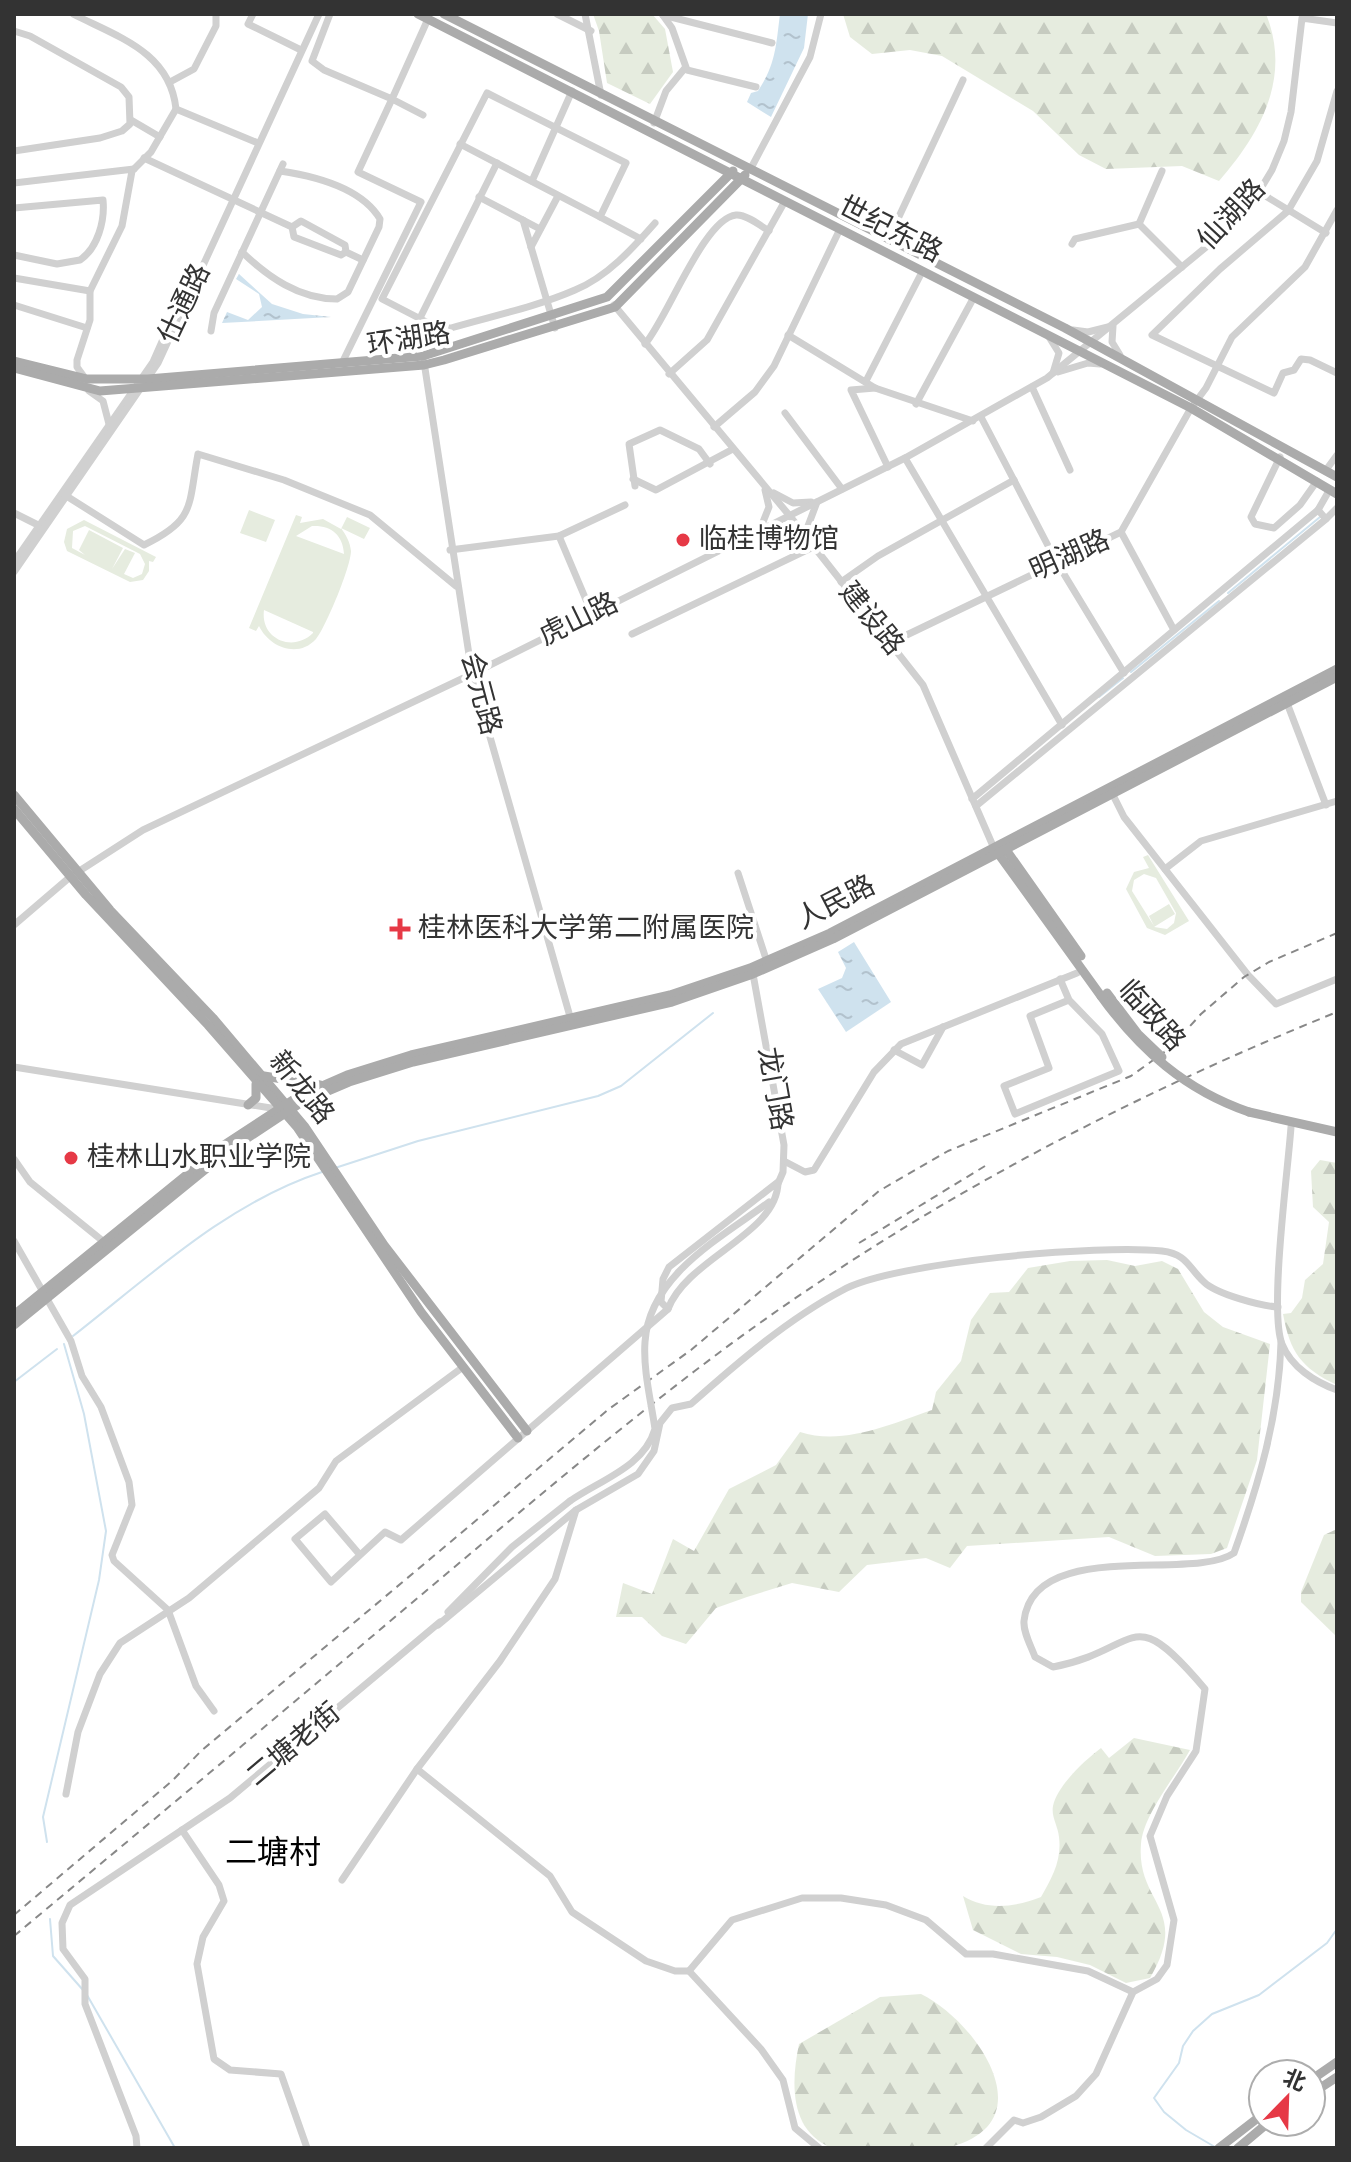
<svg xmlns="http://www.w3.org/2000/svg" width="1351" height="2162" font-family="'Alegreya Sans','Noto Sans SC',sans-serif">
	<defs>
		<pattern id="forest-firs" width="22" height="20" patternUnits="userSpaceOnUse" patternTransform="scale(2)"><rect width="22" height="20" fill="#e6ecdf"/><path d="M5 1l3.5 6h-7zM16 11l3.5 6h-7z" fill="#c6cbc0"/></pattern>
		<pattern id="water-ripples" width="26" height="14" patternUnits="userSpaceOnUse" patternTransform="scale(2)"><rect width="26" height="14" fill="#cfe2ee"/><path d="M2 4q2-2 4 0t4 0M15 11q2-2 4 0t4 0" fill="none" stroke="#b2c2cd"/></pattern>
	</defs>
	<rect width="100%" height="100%" fill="#fff"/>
	<g fill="url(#forest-firs)">
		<polygon points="593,14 652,14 665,29 673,72 650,104 607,83 599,31"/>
		<path d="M843,14H1266C1292,78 1260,134 1219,181L1182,166L1106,169L1079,155L1033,111L942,56L910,50L872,54L850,37Z"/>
		<path d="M1320,1160L1337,1163V1385C1301,1368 1290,1352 1283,1314L1291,1313L1302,1298L1305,1280L1323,1264L1329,1222L1313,1207L1311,1171Z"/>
		<path d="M1107,1260L1135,1266L1162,1261L1178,1269L1204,1312L1223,1327L1270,1344L1257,1460L1227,1548L1211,1554L1155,1556L1109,1537L967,1546L950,1568L926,1558L867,1565L839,1592L792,1583L747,1597L716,1608L686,1644L662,1636L642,1617H616L623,1583L652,1594L673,1539L694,1551L729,1489L776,1465L800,1432C843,1446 891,1424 932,1410L936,1392L961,1361L971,1320L990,1293L1009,1292L1028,1268L1070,1261Z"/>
		<polygon points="1337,1529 1337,1637 1301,1602 1301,1592 1324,1535"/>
		<path d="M1134,1738L1190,1750C1176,1776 1143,1815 1141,1844C1136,1904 1191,1908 1150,1978L1126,1983L1090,1965L1057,1957L1021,1954L973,1930L963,1896C987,1911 1016,1907 1041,1897C1052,1878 1062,1860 1059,1837C1058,1826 1051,1817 1053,1806C1057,1786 1085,1760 1101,1748L1109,1758Z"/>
		<path d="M921,1994C976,2021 1047,2122 950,2147C922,2154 864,2148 832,2148C789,2131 791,2082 799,2044L880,1997Z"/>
	</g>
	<g fill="#e6ecdf" fill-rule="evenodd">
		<polygon points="249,510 275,520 266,542 240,533"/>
		<path d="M296,515L302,517L300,523L323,519L341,529L347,517L370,528L364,539L341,528C346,535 350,542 351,551C351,566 326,627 316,639C298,659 269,647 259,626L256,631L249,628ZM312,526C331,525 343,535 344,554L296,536ZM264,610L313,632V633C293,653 260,639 264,610Z"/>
		<path d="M84,520L156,557L153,562L149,561V571L143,580L130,582L67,551L64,542L67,529ZM85,526L140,554L145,564L142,574L133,578L124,574L135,553L125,549L112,569L123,548L89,530L79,550L85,555L72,548L73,531Z"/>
		<path d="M1148,855L1189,921L1165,935L1147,928L1126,889L1134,872L1149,868L1143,857ZM1144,874L1156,878L1176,913L1174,923L1167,929L1154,927L1175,914L1169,904L1149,916L1154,926L1132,891L1134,880Z"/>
	</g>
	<g fill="url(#water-ripples)">
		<path d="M780,14H808L804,48L771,117L747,102L751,93L758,91C776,64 776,45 780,14Z"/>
		<polygon points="239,274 272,304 303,314 331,317 222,323 227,312 248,320 262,307 259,294 236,279"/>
		<polygon points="854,942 891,1002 846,1032 818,989 842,978 846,968 838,952"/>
	</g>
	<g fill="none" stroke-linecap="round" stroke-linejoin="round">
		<g stroke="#cfe2ee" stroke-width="2">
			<polyline points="1228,593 1320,517"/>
			<polyline points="1131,672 1219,601"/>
			<polyline points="1099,697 1123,678"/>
			<polyline points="335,1168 418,1141 598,1096 621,1086 713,1013"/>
			<path d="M73,1336C150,1276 227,1203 322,1172"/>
			<polyline points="14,1382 57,1349"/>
			<polyline points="47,1842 43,1817 99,1580 106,1531 84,1414 64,1344"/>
			<polyline points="50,1919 53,1956 83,1990"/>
			<polyline points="87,1995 175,2148"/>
			<polyline points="1215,2147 1186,2130 1164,2112 1154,2098 1179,2063 1183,2046 1193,2031 1212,2014 1259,1995 1327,1943 1337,1929"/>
		</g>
		<g stroke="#d0d0d0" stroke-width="7">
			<path d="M73,14C118,37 170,52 176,109L258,143"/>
			<polyline points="253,14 248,24 301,50"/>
			<polyline points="330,14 312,61 324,70 392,99 358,172 421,202 342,363"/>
			<polyline points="557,14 591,31"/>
			<polyline points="585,14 601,95"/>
			<polyline points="662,14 672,28 687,70 756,87"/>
			<polyline points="663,15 772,43"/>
			<polyline points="14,31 30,36 121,87 129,97 130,124 122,131 100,138 14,151"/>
			<polyline points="170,82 194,69 216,26 216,14"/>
			<polyline points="1337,91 1317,161 1288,211 1220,269 1152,335 1274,393 1283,373 1294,370 1301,359 1310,360 1337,373"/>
			<polyline points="423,115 392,99 428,19"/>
			<polyline points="131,120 160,137"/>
			<polyline points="654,123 666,91 685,68"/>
			<polyline points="460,144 600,217"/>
			<polyline points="144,158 292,227"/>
			<polyline points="750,170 810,57 821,14"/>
			<polyline points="532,181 572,91"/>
			<polyline points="14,183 134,169"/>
			<polyline points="1259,192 1326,233"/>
			<polyline points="479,197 540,229"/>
			<path d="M14,208L103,200C105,220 98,248 80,260L57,264L14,255"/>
			<polyline points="523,220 555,328"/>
			<polyline points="1139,224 1182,267"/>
			<polyline points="1139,224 1162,171"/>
			<polyline points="292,227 301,221 345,245 346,252 363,260"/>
			<polyline points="292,227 294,237 341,255 346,252"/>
			<path d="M641,239L600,217L626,163L487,93L382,299L438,328H451C492,316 536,307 575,290C607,277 633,248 655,223"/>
			<polyline points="888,240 963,80"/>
			<polyline points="1072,244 1075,239 1139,224"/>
			<polyline points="531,247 558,196"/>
			<path d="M242,252C268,277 299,299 337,299L348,292L379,227L380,219C361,187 314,176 280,171"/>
			<polyline points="14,278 90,291"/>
			<polyline points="14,305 87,328"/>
			<polyline points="614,305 789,515 923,685 993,846"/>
			<polyline points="420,318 497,163"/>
			<polyline points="1113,326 1112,342 1120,355"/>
			<polyline points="1073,330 1088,332 1108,327"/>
			<polyline points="211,331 214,313 283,164"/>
			<polyline points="788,335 875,388 973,421"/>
			<polyline points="1049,337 1059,353 1053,373"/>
			<path d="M645,344C667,319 704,218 736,215C746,214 761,226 769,231"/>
			<polyline points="424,362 472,674 571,1020"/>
			<polyline points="1058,372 1088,363 1100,364"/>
			<polyline points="669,374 707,340 785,201"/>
			<polyline points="85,378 77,367 77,360 90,320 90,291 122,226 132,171 151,152 176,109"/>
			<polyline points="866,381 922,272"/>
			<polyline points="1032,387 1070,470"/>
			<polyline points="875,388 851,390 888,467"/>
			<polyline points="89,391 103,401 109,424"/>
			<polyline points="916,404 974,297"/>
			<polyline points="785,413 842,489"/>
			<polyline points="981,417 1056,561 1124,673"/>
			<polyline points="714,427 755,392 774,366 840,229"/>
			<polyline points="1280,457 1251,517 1255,524 1274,528 1300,505 1317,481"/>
			<polyline points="905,458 1062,725"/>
			<polyline points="1326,470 1337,455"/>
			<polyline points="633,479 656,490 733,449"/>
			<polyline points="635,486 629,444 660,430 699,449 710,464"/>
			<polyline points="774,493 793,503 811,502"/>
			<path d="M68,497L144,545C196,520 188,506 198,454L284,480L370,515L456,586"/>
			<polyline points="1318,510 1330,489"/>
			<polyline points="14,513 40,526"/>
			<polyline points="761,527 769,507 765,490"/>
			<polyline points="769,528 788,528 801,538"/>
			<polyline points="1121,532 1174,630"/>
			<polyline points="559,536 592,614"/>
			<polyline points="810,542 808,526 817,502"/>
			<polyline points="450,550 559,536 625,505"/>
			<polyline points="14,562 153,362 168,328"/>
			<polyline points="14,572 158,363 319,14"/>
			<polyline points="841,582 878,556 1014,480"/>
			<polyline points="632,634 811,548"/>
			<polyline points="890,643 1121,532 1191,408 1206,388 1232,337 1305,267 1337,210"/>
			<polyline points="1287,703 1326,805"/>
			<polyline points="1112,793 1124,817 1248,975 1276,1004 1337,979"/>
			<polyline points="972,799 1318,510 1326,519 1337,508"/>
			<polyline points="976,806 1326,519"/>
			<polyline points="1165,869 1201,841 1337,801"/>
			<polyline points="738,873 767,962"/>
			<polyline points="14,925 70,877 143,830 472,674 905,458 1047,378 1211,243 1252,203 1272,170 1284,141 1291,112 1302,18 1337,23"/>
			<polyline points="753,974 784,1145 783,1172 777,1186"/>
			<polyline points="1060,979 1069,1000 1102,1034 1119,1071 1015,1114 1004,1086 1049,1068 1030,1016 1069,1000"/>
			<polyline points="894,1050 922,1065 943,1027"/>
			<polyline points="14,1067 277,1109"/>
			<path d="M1291,1127C1288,1170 1269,1311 1282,1344C1291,1367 1315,1382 1337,1390"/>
			<polyline points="14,1159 30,1182 104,1242"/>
			<polyline points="784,1161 805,1172 814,1170 874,1072 901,1044 1077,973"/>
			<path d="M778,1182C778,1234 687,1258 668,1309L661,1302L663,1279L669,1267Z"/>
			<polyline points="14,1241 71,1341 82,1376 101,1407 129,1482 132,1505 112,1555 114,1561 168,1610 196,1686 214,1711"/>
			<polyline points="360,1555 325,1514 295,1539 331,1582 385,1532 401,1540 668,1309"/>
			<polyline points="448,1612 512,1547 570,1501"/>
			<path d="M438,1625L576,1510L638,1474L654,1451L660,1423L672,1408L691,1404C737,1363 788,1319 843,1290C893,1262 1102,1244 1162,1251C1187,1254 1188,1267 1204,1282C1216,1294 1261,1306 1278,1307"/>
			<polyline points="417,1769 550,1876 572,1912 646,1961 675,1971 689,1971 761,2049 783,2080 795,2128 819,2148"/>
			<polyline points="66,1794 78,1732 100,1674 120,1643 189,1598 319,1488 336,1461 463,1367"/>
			<polyline points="182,1830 219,1885 224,1901 203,1937 197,1964 214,2059 230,2070 281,2074 307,2148"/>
			<polyline points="342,1880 417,1769 500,1661 555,1579 576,1510"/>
			<polyline points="689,1971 732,1920 802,1898 841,1898 886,1905 926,1920 966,1954 993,1954 1088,1971 1133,1992"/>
			<polyline points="137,2148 136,2136 85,2004 85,1979 63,1949 62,1923 70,1905 230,1798 440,1622"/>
			<path d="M986,2148L1014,2120L1023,2123L1041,2117L1076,2096L1096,2074L1133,1992L1157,1979L1167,1965L1174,1920L1150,1836L1167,1796L1196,1751L1205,1689C1128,1598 1142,1650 1053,1667L1035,1657C1031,1646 1023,1632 1024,1621C1033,1537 1193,1582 1234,1553C1259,1483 1279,1416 1281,1342"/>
		</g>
		<g stroke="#ababab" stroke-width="9">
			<polyline points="418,14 1191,408 1337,494"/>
			<polyline points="444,14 1065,328 1337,477"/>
			<polyline points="14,361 87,379 148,379 423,356 607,297 733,171"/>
			<polyline points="14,368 100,391 424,365 444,360 615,307 745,175"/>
			<polyline points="14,795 110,910 213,1018 305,1127 384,1245 527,1431"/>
			<polyline points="14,809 86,895 208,1025 297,1127 421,1312 518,1438"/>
			<polyline points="1002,844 1081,956"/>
			<polyline points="995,849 1101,996"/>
			<polyline points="264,1076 320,1085"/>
			<polyline points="248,1105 256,1098 256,1084"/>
			<polyline points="1249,1112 1337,1132"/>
			<polyline points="14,1315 221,1147 299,1096 347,1075 411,1055 670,995 750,968 830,933 1337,669"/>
			<polyline points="14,1325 228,1151 302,1102 349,1082 413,1062 672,1002 753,974 833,939 1337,677"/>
			<polyline points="1311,2080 1337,2062"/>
			<polyline points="1311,2094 1337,2077"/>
			<polyline points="1219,2148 1263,2114"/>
			<polyline points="1238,2148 1269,2122"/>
		</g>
		<g stroke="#888" stroke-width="2" stroke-dasharray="8 6" stroke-linecap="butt">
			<polyline points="859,1243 985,1166"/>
			<polyline points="14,1915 172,1781 201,1751 609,1409 691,1350 879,1191 948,1151 1131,1076 1170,1048 1201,1014 1244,977 1269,962 1337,933"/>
			<path d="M14,1936C146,1826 277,1717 408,1606C512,1519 615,1430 724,1349C913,1209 1120,1100 1337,1012"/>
		</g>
		<path stroke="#d0d0d0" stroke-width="7" d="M570,1501C600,1480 644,1467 655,1429C651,1401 643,1370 645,1342C649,1275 722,1237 769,1202"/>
		<g stroke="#ababab" stroke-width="9">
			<polyline points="1107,993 1138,1034 1162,1057"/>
			<path d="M1101,996C1140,1050 1185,1090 1249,1112"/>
		</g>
	</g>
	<g fill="#e63946" stroke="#fff" stroke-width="3">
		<circle cx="683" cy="540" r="8"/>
		<path d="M396 917h8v8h8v8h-8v8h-8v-8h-8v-8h8z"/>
		<circle cx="71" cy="1158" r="8"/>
	</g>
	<g text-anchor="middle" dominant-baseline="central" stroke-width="8" stroke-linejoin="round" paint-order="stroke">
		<g font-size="28" fill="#333" stroke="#fff">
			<text transform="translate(1232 215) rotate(-47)">仙湖路</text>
			<text transform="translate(890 230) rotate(27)">世纪东路</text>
			<text transform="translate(185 304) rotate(-65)">仕通路</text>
			<text transform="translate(409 340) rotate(-9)">环湖路</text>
			<text transform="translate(1070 556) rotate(-24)">明湖路</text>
			<text transform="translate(871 619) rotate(51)">建设路</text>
			<text transform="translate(579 620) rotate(-26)">虎山路</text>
			<text transform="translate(480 694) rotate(75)">会元路</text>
			<text transform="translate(836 903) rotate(-27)">人民路</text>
			<text transform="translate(1151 1016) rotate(48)">临政路</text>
			<text transform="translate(301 1088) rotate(51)">新龙路</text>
			<text transform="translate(774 1089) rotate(80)">龙门路</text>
			<text transform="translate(294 1745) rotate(-40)">二塘老街</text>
		</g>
		<g font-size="28" fill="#333" stroke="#fff" text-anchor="start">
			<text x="699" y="540">临桂博物馆</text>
			<text x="418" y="929">桂林医科大学第二附属医院</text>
			<text x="87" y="1158">桂林山水职业学院</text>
		</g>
		<g font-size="32" fill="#000" stroke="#fff">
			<text x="273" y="1853">二塘村</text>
		</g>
	</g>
	<rect width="1351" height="2162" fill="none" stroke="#333333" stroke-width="32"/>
	<g transform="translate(1287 2098) rotate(23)"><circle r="38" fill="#ffffff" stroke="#adadad" stroke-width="2"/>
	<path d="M0-6L14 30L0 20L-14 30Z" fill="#e63946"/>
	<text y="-12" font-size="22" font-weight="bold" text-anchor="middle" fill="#333333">北</text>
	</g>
</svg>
